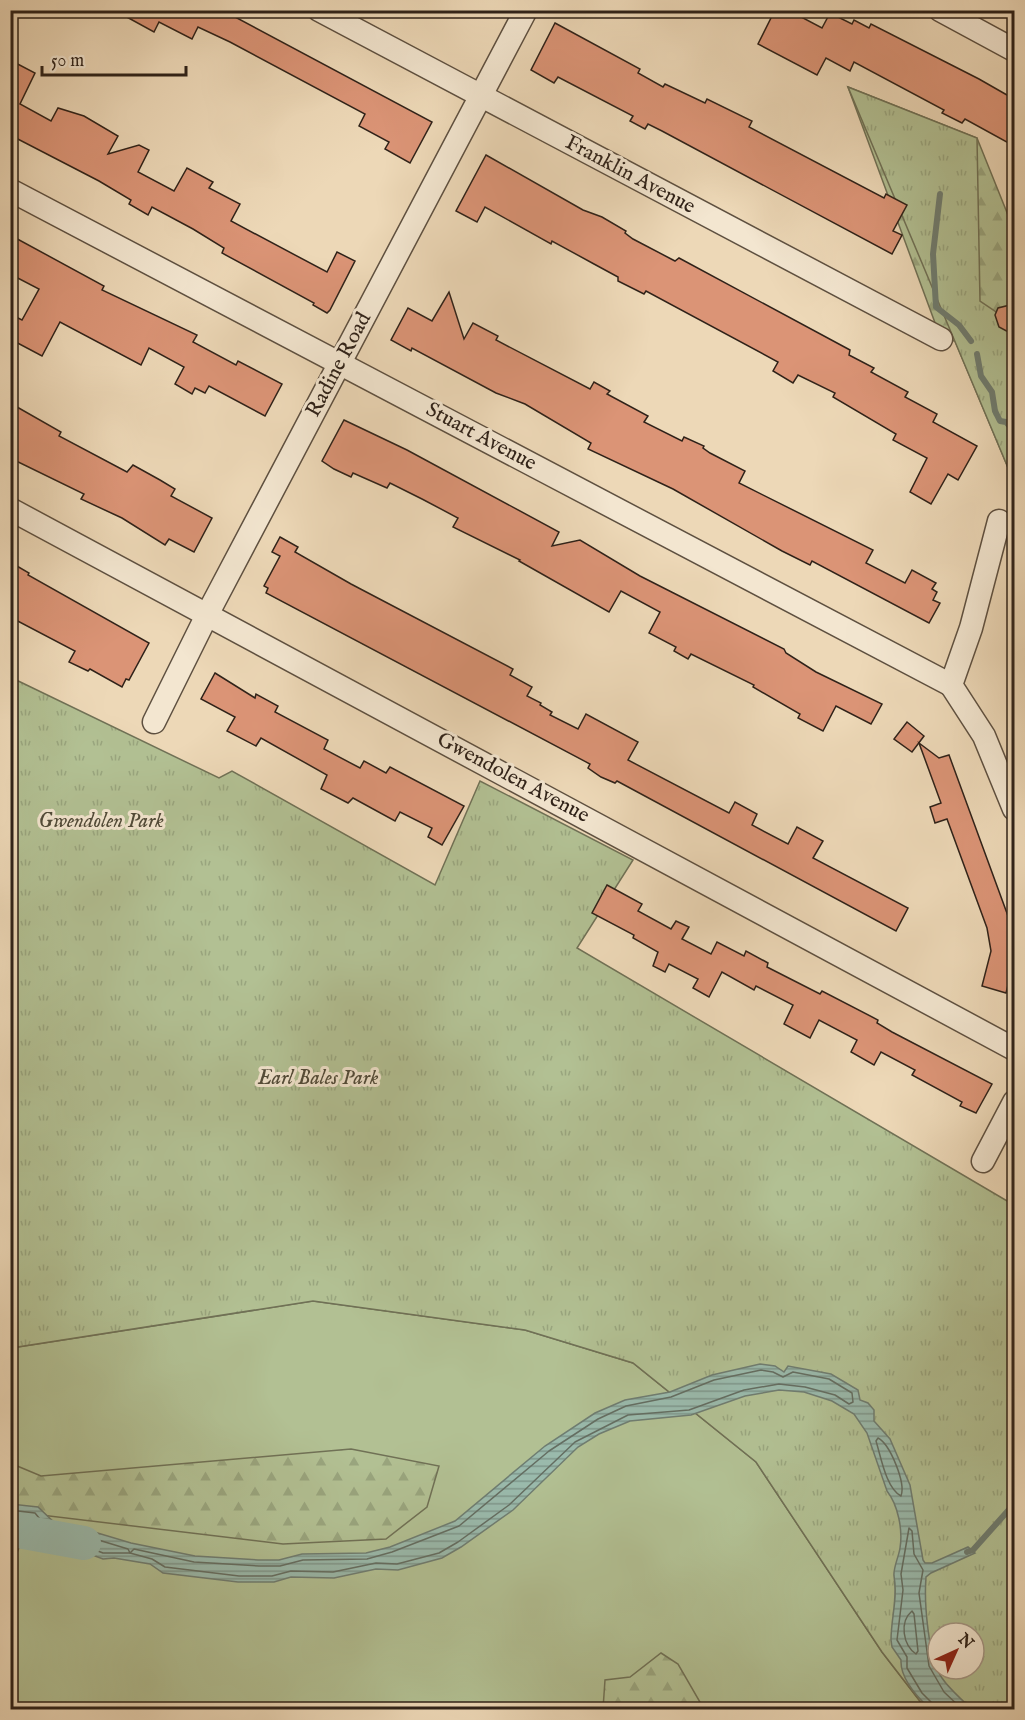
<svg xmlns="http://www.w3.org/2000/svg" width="1025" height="1720" font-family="'IM FELL English',serif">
	<defs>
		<pattern id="forest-firs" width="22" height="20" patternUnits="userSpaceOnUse" patternTransform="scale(1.5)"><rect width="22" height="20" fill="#b2c093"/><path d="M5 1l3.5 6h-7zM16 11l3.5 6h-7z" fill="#99a57e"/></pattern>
		<pattern id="park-tufts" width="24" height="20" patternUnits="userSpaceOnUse" patternTransform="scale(1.5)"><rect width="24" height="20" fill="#b2c093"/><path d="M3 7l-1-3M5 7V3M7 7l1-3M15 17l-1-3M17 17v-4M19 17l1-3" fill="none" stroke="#99a57e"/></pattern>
		<pattern id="water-rules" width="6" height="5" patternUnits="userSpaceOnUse" patternTransform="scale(1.5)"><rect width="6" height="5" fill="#9abaac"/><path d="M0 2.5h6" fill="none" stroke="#7e978b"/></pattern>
	</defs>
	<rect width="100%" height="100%" fill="#edd8b7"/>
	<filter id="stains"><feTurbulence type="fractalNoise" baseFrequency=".00333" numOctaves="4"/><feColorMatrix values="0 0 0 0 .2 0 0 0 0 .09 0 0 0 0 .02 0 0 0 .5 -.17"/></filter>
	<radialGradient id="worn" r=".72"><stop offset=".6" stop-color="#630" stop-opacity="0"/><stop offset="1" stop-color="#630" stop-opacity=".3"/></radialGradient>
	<polygon fill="#b2c093" stroke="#707156" stroke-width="1.5" points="313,1301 525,1330 633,1363 756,1462 882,1652 926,1709 11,1710 11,1348"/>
	<g fill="url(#forest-firs)" stroke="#707156" stroke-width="1.5">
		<polygon points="848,87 977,138 1014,230 1014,482 955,341 941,339"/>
		<polygon points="351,1449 439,1466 427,1507 386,1539 283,1544 33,1514 16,1555 11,1553 10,1463 41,1476"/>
		<polygon points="661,1653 678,1664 704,1709 603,1709 605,1680 630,1677"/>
	</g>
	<g fill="url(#park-tufts)" stroke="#707156" stroke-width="1.5" fill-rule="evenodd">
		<polygon points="848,87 977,138 980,301 1014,324 1014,482"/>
		<path d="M10,677L219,778L232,771L435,885L480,781L633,860L577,948L1014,1205V1709H926L882,1652L756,1462L633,1363L525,1330L313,1301L11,1348ZM938,1633H974V1669H938Z"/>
	</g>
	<path fill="url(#water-rules)" stroke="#6f7d71" stroke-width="1.5" d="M760,1364L775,1366L784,1372L788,1366L831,1374L858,1390L860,1400L868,1403L874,1410V1421L890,1439L910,1485L923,1560L925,1563H932L968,1547L975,1553L931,1573L926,1577C924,1602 928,1658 942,1678C950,1690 962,1699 971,1709H930C917,1697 900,1678 901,1660L892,1647L891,1640C891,1618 898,1598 894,1576C893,1568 899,1556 900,1548C903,1530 898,1505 887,1491L867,1433L854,1414L832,1401L804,1392L779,1390L745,1396L691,1415L630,1421L599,1434L578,1447L513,1510L461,1547L442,1558L398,1570L376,1569L334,1578L291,1577L274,1582H238L163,1573L150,1564L114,1558L103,1559L36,1534L11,1529V1504L38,1507L59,1527L71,1525L131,1543L195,1556L258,1560H279L302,1554L366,1553L390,1547L455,1521L545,1446L595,1413L625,1400L670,1392L712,1375Z"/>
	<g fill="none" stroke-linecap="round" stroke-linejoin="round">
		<g stroke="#646e62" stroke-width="1.5">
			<polygon points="761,1370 773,1372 783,1377 793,1372 829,1379 852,1393 853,1402 849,1404 835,1395 805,1387 779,1384 744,1390 689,1410 628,1415 575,1442 509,1505 458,1542 439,1553 397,1564 376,1563 333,1572 291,1571 272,1576 239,1576 165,1567 152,1559 130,1553 134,1549 194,1562 259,1566 280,1566 303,1560 367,1559 392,1552 459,1526 549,1451 598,1419 626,1406 671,1397 714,1380"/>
			<path d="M878,1438C890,1444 906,1483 901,1496C886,1488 881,1457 876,1441Z"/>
			<polyline points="10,1510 35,1513 48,1529 45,1531 10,1524"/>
			<polygon points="69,1531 128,1549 130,1553 103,1553 62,1537 62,1533"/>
			<path d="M912,1611L914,1614L918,1651L916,1654C903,1645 899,1622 912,1611Z"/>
			<polyline points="934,1710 933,1704 922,1693 907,1668 907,1657 897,1640 903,1590 901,1574 909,1528 912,1531 914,1554 923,1570 919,1593 929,1666 944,1692 963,1710"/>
		</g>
		<g stroke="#6f7d71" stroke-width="6">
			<polyline points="940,194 933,254 936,307 959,325 971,341"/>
			<polyline points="977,354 981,376 992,392 995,411 1000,421 1006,422 1014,431"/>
			<polyline points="967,1552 973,1550 1014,1504"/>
		</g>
		<polyline stroke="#9abaac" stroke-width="34" points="10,1527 18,1531 84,1543"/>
	</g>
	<g fill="#db9476" stroke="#2f2219" stroke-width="1.5">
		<polygon points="114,10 222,10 432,122 410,163 385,149 389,142 359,126 365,114 230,42 198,27 192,39 159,22 154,32"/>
		<polygon points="775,10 788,10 822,28 830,13 852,24 854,20 869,28 871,24 979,79 1014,99 1014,146 965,119 962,123 942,113 944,110 854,62 850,71 826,58 817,75 758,44"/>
		<polygon points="555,23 640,69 638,73 663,87 665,84 705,103 707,99 752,121 749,127 884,198 886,194 907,205 893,231 902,235 892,254 662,131 648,124 645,129 630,121 633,116 558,77 554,83 531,70"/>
		<polygon points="10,60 35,73 20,104 51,121 58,108 84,116 118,136 108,154 139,145 149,150 138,172 174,191 187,168 213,182 209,188 240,204 231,221 327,272 337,252 355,261 330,310 327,313 313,305 314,303 222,253 224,248 193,229 152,207 148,215 129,204 131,200 99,181 10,135"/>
		<polygon points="486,155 583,210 602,217 626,231 625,233 633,239 675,261 679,258 850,350 849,355 874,368 871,372 908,392 905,397 937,414 933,422 977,446 958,480 948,474 931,504 910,492 927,458 893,440 896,434 833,397 835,393 798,375 793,383 773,371 778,362 646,291 644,294 618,281 618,277 594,264 552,241 551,244 485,207 477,222 456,211"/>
		<polygon points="10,235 104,286 102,290 197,335 193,342 236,365 238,361 282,384 265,416 209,386 205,393 195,388 192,394 175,384 184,367 149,348 141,365 60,322 42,356 10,339 10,314 22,320 39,289 10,274"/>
		<polygon points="449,292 464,339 473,323 498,336 496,340 590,389 594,382 610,391 607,394 648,416 644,422 682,441 684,437 704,446 703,448 710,453 745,471 739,483 873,550 866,563 905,583 912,570 936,583 932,589 937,592 933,600 940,603 929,623 812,561 810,565 782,551 673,489 588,449 591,443 525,404 496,393 412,348 411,351 391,340 408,308 432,321"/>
		<polygon points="1014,304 1014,335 999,327 995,315 998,308"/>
		<polygon points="10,403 61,432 59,436 127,472 133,465 160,480 175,489 171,496 212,518 194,552 169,539 165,545 122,518 81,499 84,494 10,458"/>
		<polygon points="344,420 407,450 559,532 552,546 580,540 640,576 784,649 786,653 816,672 882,704 871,724 836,706 823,731 798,718 800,714 753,687 754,685 691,654 688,659 674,651 676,647 649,633 660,612 621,591 609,612 519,561 520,560 453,527 458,518 422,499 390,483 387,488 353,473 351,477 334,469 322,461"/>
		<polygon points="280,537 298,547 295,552 351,584 513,669 510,675 532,687 527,696 541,703 540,705 552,712 550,715 578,729 586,714 638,742 628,760 729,813 735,802 757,814 752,825 788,844 797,827 823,841 813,858 908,908 896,931 617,781 615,783 601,777 588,768 590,764 266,593 268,588 264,586 280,556 272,552"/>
		<polygon points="10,562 29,573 28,575 149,643 129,680 126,679 122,687 90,669 88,671 69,662 75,651 10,617"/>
		<polygon points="215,673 255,698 256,694 278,706 275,712 328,740 324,749 360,768 364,761 386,773 390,767 464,806 442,845 428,837 432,828 400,812 395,821 353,798 348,803 321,789 327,775 261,738 256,746 227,731 235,717 201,699"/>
		<polygon points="907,722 924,736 912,752 894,739"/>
		<polygon points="919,743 939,758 949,755 1008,916 1014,961 1006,993 982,986 991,951 987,928 947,819 935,823 930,807 941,803"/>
		<polygon points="607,885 642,904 638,911 671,929 676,921 689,927 682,939 711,954 717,942 744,956 746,951 768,963 767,967 820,994 822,991 878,1020 877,1023 892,1032 992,1084 981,1104 976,1113 960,1106 962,1102 912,1075 915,1070 881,1052 874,1065 851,1052 857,1040 819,1020 810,1038 784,1024 793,1005 756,986 754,990 722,972 709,997 693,988 698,979 669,964 665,972 653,966 658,952 633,938 634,935 592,913"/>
	</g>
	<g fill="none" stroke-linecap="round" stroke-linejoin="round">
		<defs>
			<g id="street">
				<polyline points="319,10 941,339"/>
				<polyline points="940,10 1014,50"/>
				<polyline points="10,190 951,685"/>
				<polyline points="10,509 1014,1049"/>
				<polyline points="999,521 971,628 951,685 984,736 1014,809"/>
				<polyline points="154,722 208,613 526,10"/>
				<polyline points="983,1161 1014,1102"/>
			</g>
		</defs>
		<use href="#street" stroke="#5e5040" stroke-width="25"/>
		<use href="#street" stroke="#f3e6d0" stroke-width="22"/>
	</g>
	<g text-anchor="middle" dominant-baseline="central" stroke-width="6" stroke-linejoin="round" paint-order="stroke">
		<g font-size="21" fill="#2f2219" stroke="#f3e6d0">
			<text transform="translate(630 175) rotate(28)">Franklin Avenue</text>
			<text transform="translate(339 365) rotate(-62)">Radine Road</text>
			<text transform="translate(481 437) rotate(28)">Stuart Avenue</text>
			<text transform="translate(513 778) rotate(28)">Gwendolen Avenue</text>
		</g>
		<g font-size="21" font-style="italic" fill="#504a38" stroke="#f3e6d0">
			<text x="101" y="821">Gwendolen Park</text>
			<text x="318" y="1078">Earl Bales Park</text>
		</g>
	</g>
	<rect width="1025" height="1720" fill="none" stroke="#edd8b7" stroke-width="36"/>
	<rect x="12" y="12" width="1001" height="1696" fill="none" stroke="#2f2219" stroke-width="3"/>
	<rect x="18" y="18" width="989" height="1684" fill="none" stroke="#2f2219" stroke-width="1.5"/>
	<g transform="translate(956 1651) rotate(45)"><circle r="28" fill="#f3e6d0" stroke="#a59887" stroke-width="1.5"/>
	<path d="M0-4.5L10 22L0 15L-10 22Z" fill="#8f2418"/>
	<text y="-9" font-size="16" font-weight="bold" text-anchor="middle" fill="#2f2219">N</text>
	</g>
	<path d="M42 66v9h144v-9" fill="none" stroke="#2f2219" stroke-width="3"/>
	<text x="51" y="66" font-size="18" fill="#2f2219" stroke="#f3e6d0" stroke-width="4.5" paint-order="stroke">50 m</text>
	<rect width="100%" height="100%" filter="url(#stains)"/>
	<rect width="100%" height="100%" fill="url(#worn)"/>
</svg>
